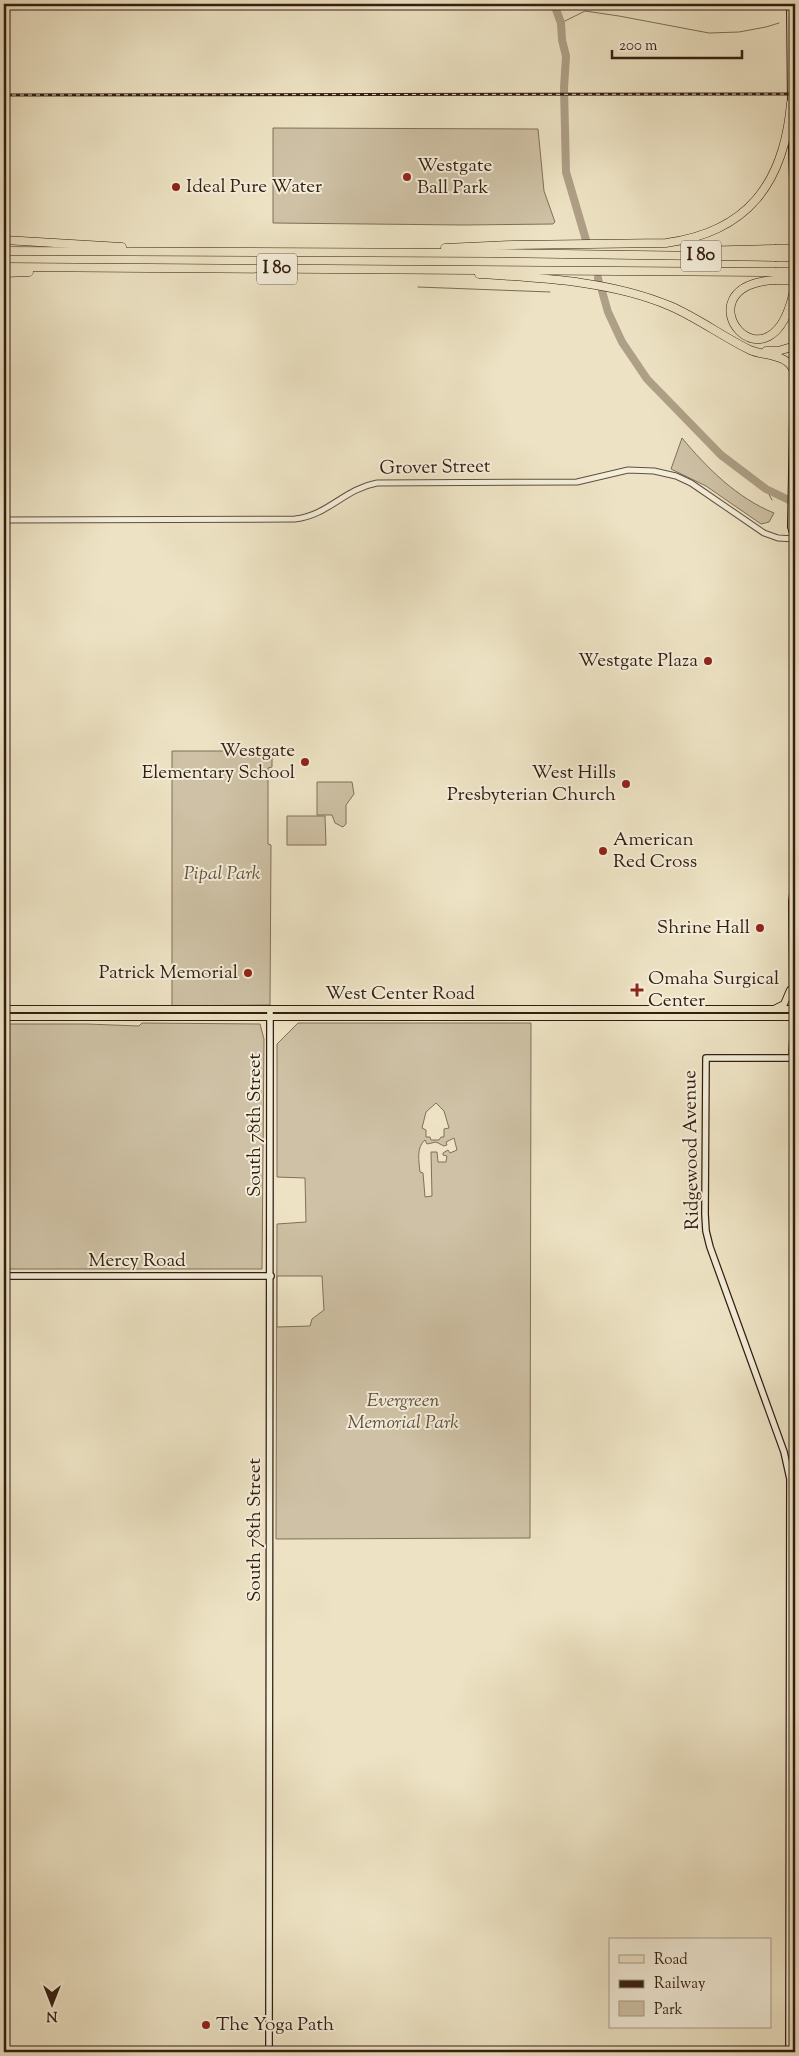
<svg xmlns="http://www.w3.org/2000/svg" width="799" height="2056" font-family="'Sorts Mill Goudy',serif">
	<rect width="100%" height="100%" fill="#ede3c4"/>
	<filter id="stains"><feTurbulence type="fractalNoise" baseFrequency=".004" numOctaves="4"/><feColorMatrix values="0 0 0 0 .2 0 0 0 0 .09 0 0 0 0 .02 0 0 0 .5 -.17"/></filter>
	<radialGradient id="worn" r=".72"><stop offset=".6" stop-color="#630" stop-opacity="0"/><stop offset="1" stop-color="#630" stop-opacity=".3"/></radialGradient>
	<g fill="#cec1a5" stroke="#816f5a" fill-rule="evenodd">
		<polygon points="273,128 538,129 544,191 555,222 553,224 464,225 273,223"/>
		<path d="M682,438C707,468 737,498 774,513L769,522L761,524L706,486L671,469Z"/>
		<polygon points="172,751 272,751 272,767 268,768 268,844 271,845 270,1005 172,1006"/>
		<polygon points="317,782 352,782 354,794 346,805 346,824 343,827 335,823 332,815 317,815"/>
		<polygon points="287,816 325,816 326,845 287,845"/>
		<polygon points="142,1023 260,1024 264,1039 262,1269 4,1269 4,1024 87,1024 139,1026"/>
		<path d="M298,1023H531L530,1538L276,1539L277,1224L306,1222L305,1178L277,1177V1044ZM436,1103L444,1111L449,1128L444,1129V1137H441L439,1140H431L430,1137H426V1130L422,1128L426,1112ZM454,1138L457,1150L450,1153L448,1150L443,1153V1155L447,1156L446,1162H438L437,1152H431L432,1196L425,1197L423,1173L420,1172C419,1162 416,1147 425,1140L427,1144L436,1142L444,1146L447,1145L446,1142ZM277,1276H322L324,1310L312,1319L310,1326L277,1327Z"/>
	</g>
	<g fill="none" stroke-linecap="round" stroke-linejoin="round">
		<g stroke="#7d6c57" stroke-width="1">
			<polyline points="561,23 585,11 619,16 709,33 739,32 766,27 779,23"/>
			<polyline points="418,287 550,292"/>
			<polyline points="766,489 772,500"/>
		</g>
		<g stroke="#aea087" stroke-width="8">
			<polyline points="554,4 561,23 562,40 566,56 564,88 566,172 586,240"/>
			<polyline points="598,278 599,283"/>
			<polyline points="602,291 608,312 622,342 647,379 721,455 766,489 795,503"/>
		</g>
		<polyline stroke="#c8bba0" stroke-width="6" stroke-dasharray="6 3" stroke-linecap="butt" points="795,245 795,277"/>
		<defs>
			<path id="tertiary" d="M4,520L295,519C329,515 344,489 377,483L577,482L628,470L654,471L676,476L691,483L764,533L778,538L795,539"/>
			<g id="secondary">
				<polyline points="4,1276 271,1276"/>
				<polyline points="269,2052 270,1009"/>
				<polyline points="789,2052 790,1479 784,1452 710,1247 706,1231 705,1214 706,1058 792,1058 794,1017"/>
			</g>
			<g id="primary">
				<polyline points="790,4 791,107"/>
				<polyline points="791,117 795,245"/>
				<polyline points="795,290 795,303"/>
				<polyline points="795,310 791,527 795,539 795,567"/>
				<polyline points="795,764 795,841"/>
				<polyline points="776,1008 784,1004 790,990"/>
				<polyline points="4,1009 795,1009"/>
				<polyline points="793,1012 792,901 795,879"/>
				<polyline points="4,1017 795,1017"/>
			</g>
			<g id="motorway">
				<polyline points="794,189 795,187"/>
				<polyline points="4,240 122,247"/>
				<path d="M445,248L512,245L666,243C748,232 784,183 791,103"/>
				<polyline points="4,251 492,253 775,257"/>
				<polyline points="695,251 775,249"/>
				<polyline points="4,267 775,272"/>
				<polyline points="4,273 29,272"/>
				<path d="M479,274C543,278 611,281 670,306C698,318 723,337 750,350C764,356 786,354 793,369"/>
				<path d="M775,280C674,286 773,407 795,285"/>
				<polyline points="766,351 778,351 795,346"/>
			</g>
		</defs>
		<use href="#tertiary" stroke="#624e3d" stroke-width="7"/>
		<use href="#secondary" stroke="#341d10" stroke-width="8"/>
		<use href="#primary" stroke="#341d10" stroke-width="8"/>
		<use href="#motorway" stroke="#341d10" stroke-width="9"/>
		<use href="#tertiary" stroke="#f3edd9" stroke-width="5"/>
		<use href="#secondary" stroke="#f3edd9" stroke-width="5.5"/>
		<use href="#primary" stroke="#ede3c4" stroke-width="6"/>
		<use href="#motorway" stroke="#ede3c4" stroke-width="8"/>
		<defs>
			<polyline id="rail" points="4,95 795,94"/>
		</defs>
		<use href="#rail" stroke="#341d10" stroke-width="3"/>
		<use href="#rail" stroke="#f3edd9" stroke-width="1" stroke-dasharray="4" stroke-linecap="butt"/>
		<defs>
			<g id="motorway-bridge">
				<polyline points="775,249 795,249"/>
				<polyline points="775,257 795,257"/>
				<polyline points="775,272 795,272"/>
				<polyline points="775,280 795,280"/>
			</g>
		</defs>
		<use href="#motorway-bridge" stroke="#341d10" stroke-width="9" stroke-linecap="butt"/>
		<use href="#motorway-bridge" stroke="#ede3c4" stroke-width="8"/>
	</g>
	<g fill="#8f2418" stroke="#f3edd9" stroke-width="2">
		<circle cx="407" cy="177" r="5"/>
		<circle cx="176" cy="187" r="5"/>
		<circle cx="708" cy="661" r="5"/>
		<circle cx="305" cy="762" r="5"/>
		<circle cx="626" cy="784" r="5"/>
		<circle cx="603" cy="851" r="5"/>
		<circle cx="760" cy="928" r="5"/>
		<circle cx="248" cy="973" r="5"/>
		<path d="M634.5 982.5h5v5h5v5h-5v5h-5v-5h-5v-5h5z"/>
		<circle cx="206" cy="2025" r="5"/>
	</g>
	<g text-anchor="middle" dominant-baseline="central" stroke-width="4" stroke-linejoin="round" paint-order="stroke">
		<g fill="#f3edd9" stroke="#6d5b4c" stroke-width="1">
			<rect x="681" y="240.5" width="40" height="31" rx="4"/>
			<rect x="257" y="253.5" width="40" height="31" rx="4"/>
		</g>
		<g font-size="18" font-weight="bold" fill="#341d10">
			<text x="701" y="256">I 80</text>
			<text x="277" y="269">I 80</text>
		</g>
		<g font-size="19" fill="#341d10" stroke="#f3edd9" text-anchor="start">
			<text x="417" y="166">Westgate<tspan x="417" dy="22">Ball Park</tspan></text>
			<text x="186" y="187">Ideal Pure Water</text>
			<text x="698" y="661" text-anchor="end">Westgate Plaza</text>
			<text x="295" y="751" text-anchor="end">Westgate<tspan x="295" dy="22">Elementary School</tspan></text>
			<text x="616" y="773" text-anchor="end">West Hills<tspan x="616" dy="22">Presbyterian Church</tspan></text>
			<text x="613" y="840">American<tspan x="613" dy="22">Red Cross</tspan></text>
			<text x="750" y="928" text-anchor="end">Shrine Hall</text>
			<text x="238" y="973" text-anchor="end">Patrick Memorial</text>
			<text x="648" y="979">Omaha Surgical<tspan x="648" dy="22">Center</tspan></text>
			<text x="216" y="2025">The Yoga Path</text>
		</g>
		<g font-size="19" fill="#341d10" stroke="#f3edd9">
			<text transform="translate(435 468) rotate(-1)">Grover Street</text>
			<text x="400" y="994">West Center Road</text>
			<text transform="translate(255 1125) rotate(-90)">South 78th Street</text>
			<text transform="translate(692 1150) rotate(-91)">Ridgewood Avenue</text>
			<text x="137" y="1261">Mercy Road</text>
			<text transform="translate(255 1530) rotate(-90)">South 78th Street</text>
		</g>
		<g font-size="19" font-style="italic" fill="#624e3d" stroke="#f3edd9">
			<text x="222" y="874">Pipal Park</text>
			<text x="403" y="1401">Evergreen<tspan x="403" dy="22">Memorial Park</tspan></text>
		</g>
	</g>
	<rect width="799" height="2056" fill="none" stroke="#ede3c4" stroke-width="20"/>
	<rect x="5" y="5" width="789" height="2046" fill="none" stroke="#341d10" stroke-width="2.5"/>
	<rect x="10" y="10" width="779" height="2036" fill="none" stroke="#341d10"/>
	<rect x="609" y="1938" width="162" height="90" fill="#f3edd9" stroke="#a79a89"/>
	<rect x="619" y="1955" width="25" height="8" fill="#ede3c4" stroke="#a79a89"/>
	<text x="654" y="1964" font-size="15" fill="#341d10">Road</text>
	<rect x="619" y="1980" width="25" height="8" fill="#341d10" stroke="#a79a89"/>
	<text x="654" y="1988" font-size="15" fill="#341d10">Railway</text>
	<rect x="619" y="2001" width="25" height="15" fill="#cec1a5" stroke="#a79a89"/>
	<text x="654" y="2014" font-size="15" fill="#341d10">Park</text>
	<g transform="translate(52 2004) rotate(180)" stroke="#f3edd9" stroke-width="4" paint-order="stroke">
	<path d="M0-4L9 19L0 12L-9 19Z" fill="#341d10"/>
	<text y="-8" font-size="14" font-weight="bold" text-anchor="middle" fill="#341d10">N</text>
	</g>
	<path d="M612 50v8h130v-8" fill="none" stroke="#341d10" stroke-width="2.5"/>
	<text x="619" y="50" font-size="15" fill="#341d10" stroke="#f3edd9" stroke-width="4" paint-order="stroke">200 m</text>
	<rect width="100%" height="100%" filter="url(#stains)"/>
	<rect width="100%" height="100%" fill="url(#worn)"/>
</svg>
